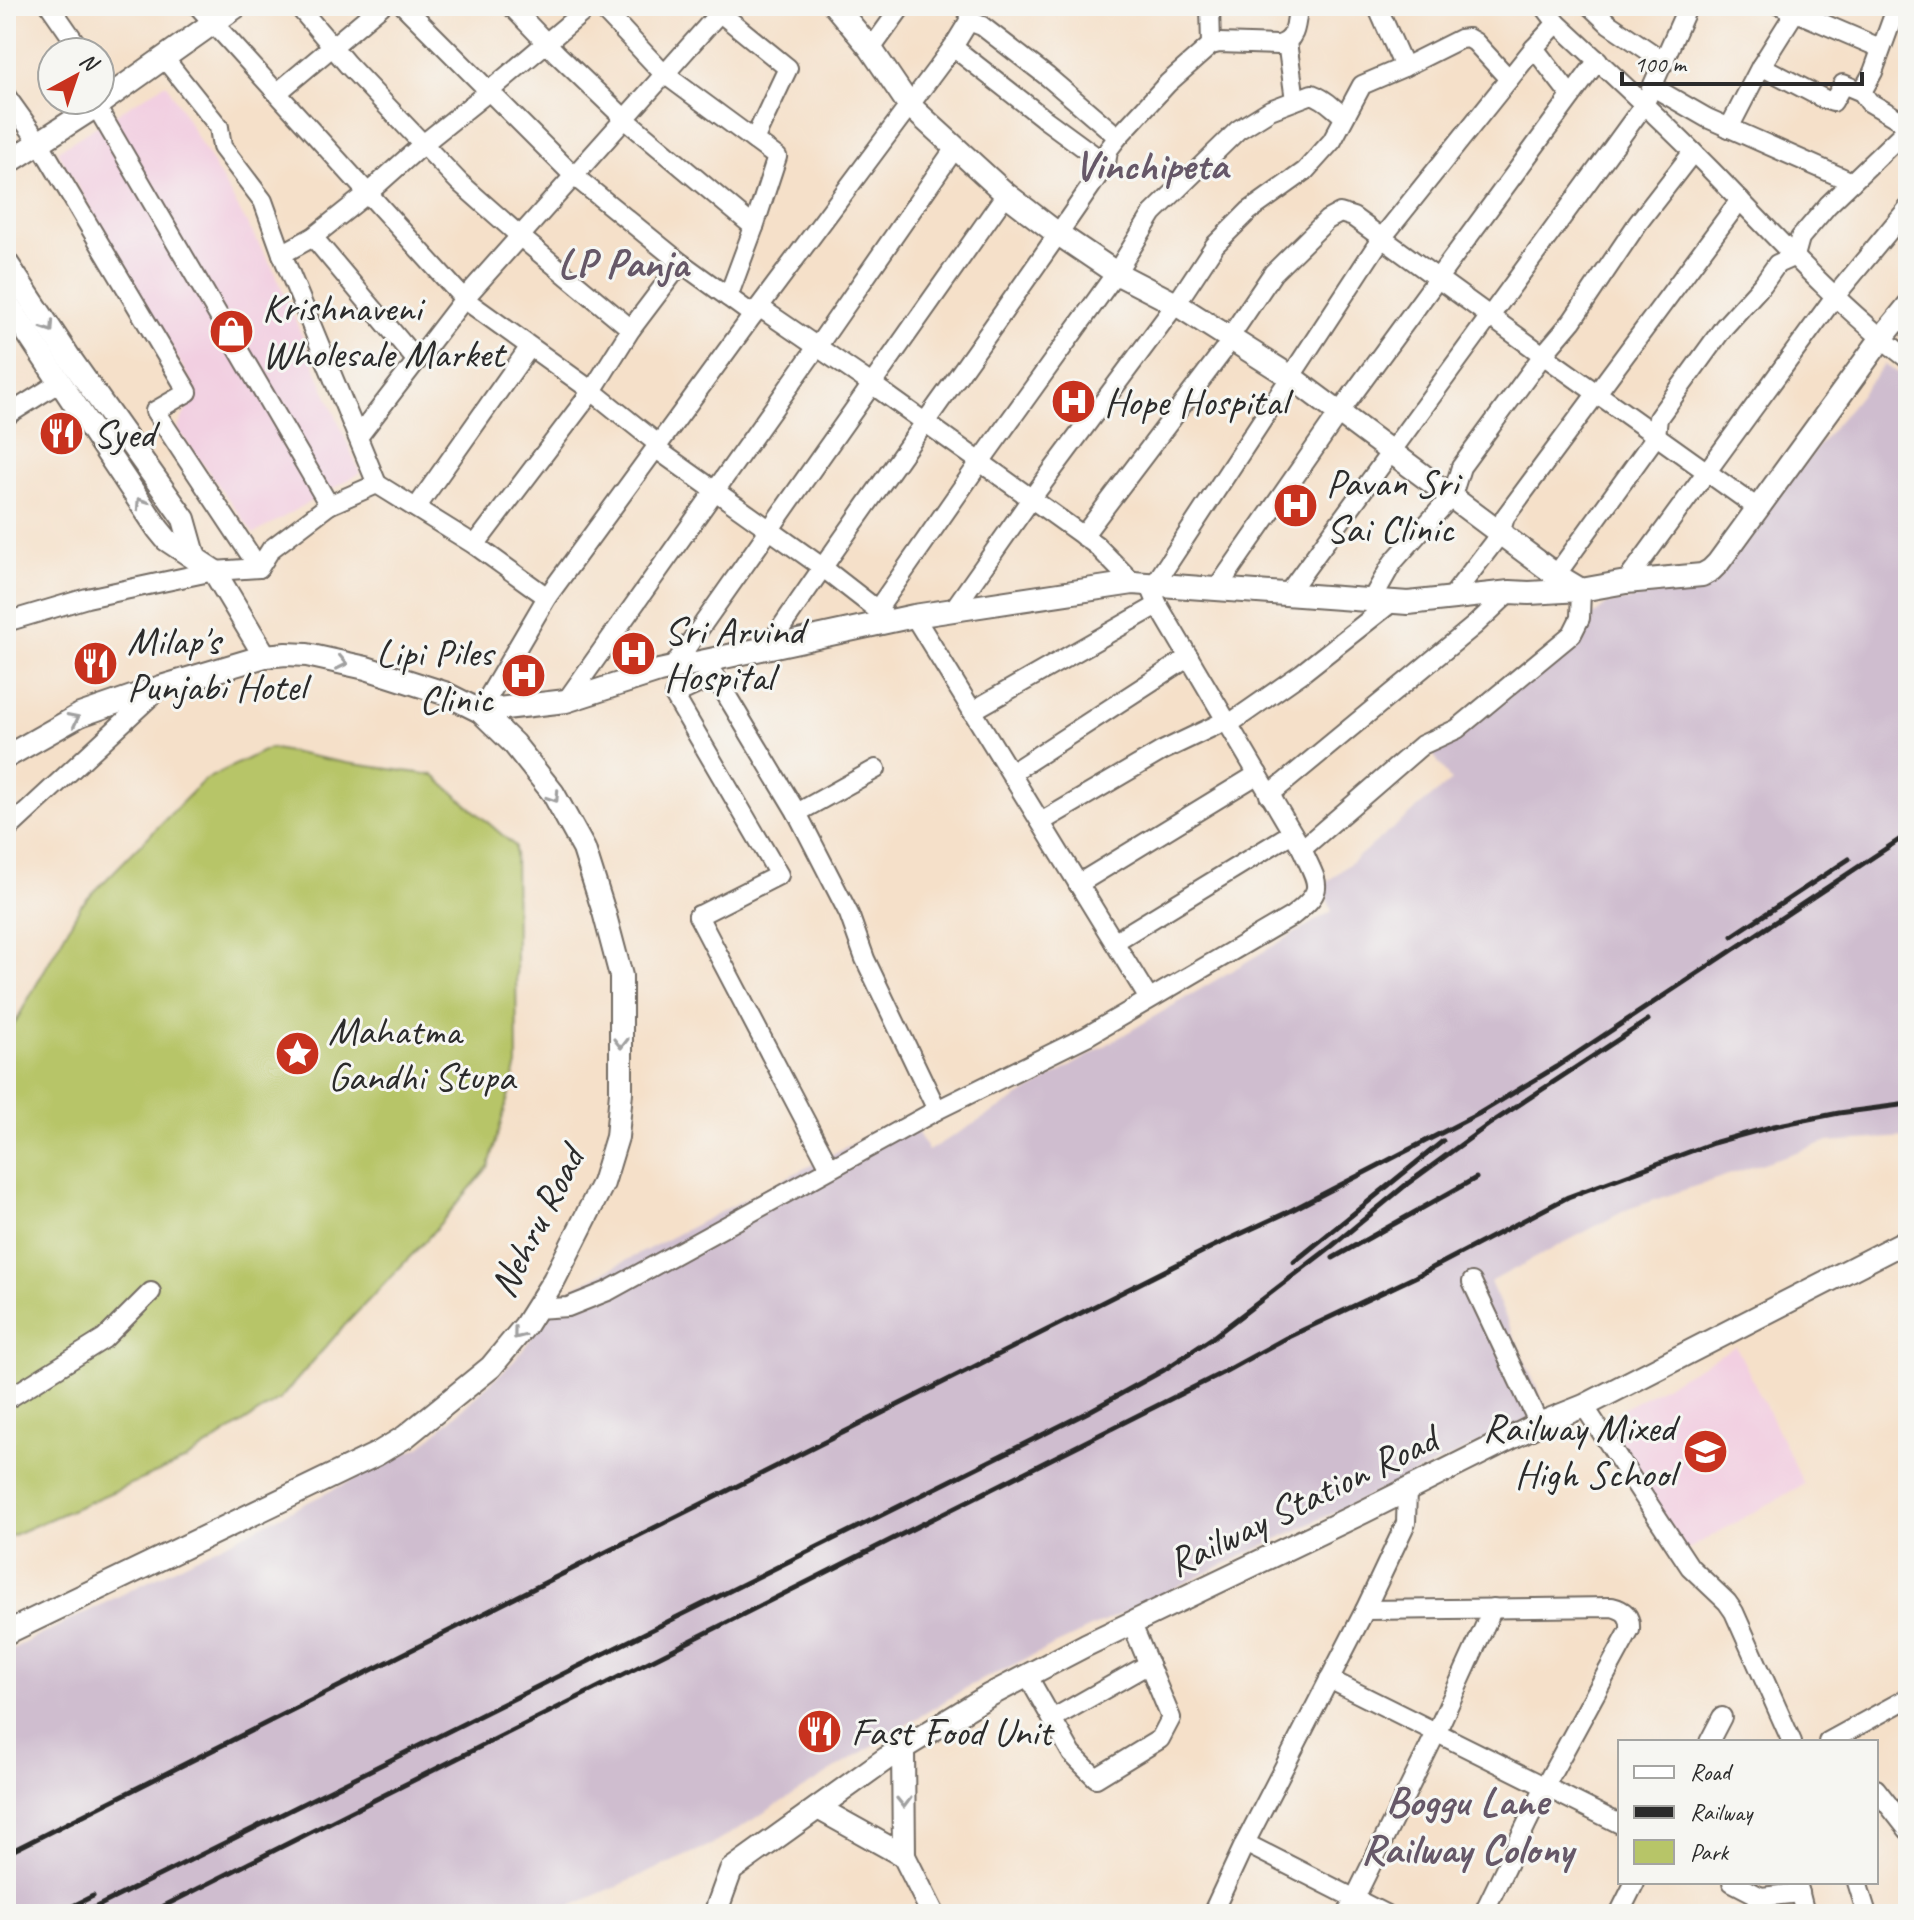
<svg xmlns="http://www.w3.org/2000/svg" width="1914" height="1920" font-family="Caveat,sans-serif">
	<rect width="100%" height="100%" fill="#f6f6f2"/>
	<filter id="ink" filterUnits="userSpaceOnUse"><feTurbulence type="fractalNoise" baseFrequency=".0125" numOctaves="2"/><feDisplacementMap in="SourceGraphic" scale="16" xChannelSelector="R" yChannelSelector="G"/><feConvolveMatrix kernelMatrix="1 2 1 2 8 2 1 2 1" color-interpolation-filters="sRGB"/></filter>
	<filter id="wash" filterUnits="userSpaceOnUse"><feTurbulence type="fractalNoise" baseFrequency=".006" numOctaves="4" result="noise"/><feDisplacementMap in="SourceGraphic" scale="32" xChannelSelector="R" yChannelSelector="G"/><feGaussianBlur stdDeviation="1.8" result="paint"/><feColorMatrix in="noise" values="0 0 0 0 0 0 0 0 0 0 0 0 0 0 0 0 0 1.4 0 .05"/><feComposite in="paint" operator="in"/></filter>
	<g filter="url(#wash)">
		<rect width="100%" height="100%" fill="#f5e0c9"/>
		<g fill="#f2cfe1">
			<polygon points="166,83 275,272 360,473 254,534 177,429 196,390 57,151"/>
			<polygon points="1736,1346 1804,1484 1678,1555 1608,1417"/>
		</g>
		<polygon fill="#cfbdcf" points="1885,364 1908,380 1908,1137 1826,1142 1628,1209 1490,1282 1547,1411 971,1685 715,1843 553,1914 6,1914 6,1652 423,1445 514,1361 567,1291 908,1115 928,1151 1332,911 1322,886 1451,781 1431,751 1607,604 1707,583"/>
		<polygon fill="#b7c568" stroke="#71784a" stroke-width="2" points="269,748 346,763 433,775 515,846 517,1065 489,1166 427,1239 344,1326 280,1399 184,1461 6,1538 6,1039 81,905 204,780"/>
	</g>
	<g filter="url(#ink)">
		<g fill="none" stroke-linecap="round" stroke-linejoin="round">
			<defs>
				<g id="minor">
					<polyline points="50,6 82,52"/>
					<polyline points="198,6 464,299 592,391 658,444"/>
					<polyline points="298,6 347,64 459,182 529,244 631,329 681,263"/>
					<polyline points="404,6 574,176 681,263 753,315"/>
					<polyline points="511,6 557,54 625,119 754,227"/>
					<polyline points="600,6 663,73 777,157 754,227 728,297"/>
					<polyline points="1210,6 1211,45"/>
					<polyline points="1377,6 1404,67"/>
					<path d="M1544,6L1557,23C1609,71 1661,119 1711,170C1774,235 1836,304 1908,359"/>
					<polyline points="1590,6 1609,24 1665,62"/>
					<polyline points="1782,6 1880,48"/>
					<polyline points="713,7 788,68 754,140"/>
					<polyline points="969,21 982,26 1048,77 1118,137"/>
					<polyline points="1287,42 1295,100"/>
					<polyline points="953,47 1046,120 1106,164"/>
					<polyline points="1534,48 1571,96"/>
					<polyline points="871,49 902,6"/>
					<polyline points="1761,66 1824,99 1833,102 1843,84 1862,92 1869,102 1908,125"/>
					<polyline points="100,78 112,95"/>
					<polyline points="1653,87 1707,118 1852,182"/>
					<polyline points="1862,92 1873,72 1897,6"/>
					<polyline points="277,93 381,6"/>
					<polyline points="6,96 39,142 188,392 155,411 259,568"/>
					<polyline points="96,106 329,505 377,484 282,254 263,201 222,147 219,127 164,58"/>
					<polyline points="1729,128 1761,66 1795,12"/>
					<polyline points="313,237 417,361"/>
					<polyline points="282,254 313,237 368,193 423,144 488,92 590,6"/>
					<polyline points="759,307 873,385 1096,545 1133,583"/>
					<polyline points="1229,338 1273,273 1327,220 1340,213 1353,217 1543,355 1759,509"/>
					<polyline points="6,416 60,382"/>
					<polyline points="358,437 464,299 720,12"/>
					<polyline points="655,448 822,567 885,616"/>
					<polyline points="377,484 475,545 547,597"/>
					<polyline points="416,508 529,348"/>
					<polyline points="1083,536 1223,351"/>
					<polyline points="475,545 592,391 631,329"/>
					<polyline points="1556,575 1656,436 1658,418 1724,327 1763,284 1777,264 1795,256 1800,238 1828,205 1908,128"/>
					<polyline points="1626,582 1836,295 1908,208"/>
					<polyline points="1216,590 1339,413 1598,60"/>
					<polyline points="1288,593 1644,105 1688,6"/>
					<polyline points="1451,598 1500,534 1505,517 1740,200"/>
					<polyline points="1371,601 1393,562 1452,496 1461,467 1543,355 1572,321 1638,223 1693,152"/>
					<path d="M877,610L980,462L1116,273L1153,213L1238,130L1270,110L1312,94C1328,100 1331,107 1344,116"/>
					<polyline points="953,610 1031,499 1176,304 1215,245 1249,211 1305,171 1332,141 1362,85 1404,67 1460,39 1468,38 1475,42 1509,79"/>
					<polyline points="914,616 1149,999"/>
					<polyline points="6,622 87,598 214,571 259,568 271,549 329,505"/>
					<path d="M768,647C878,484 996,327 1106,164L1108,150L1118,137L1168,83L1211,45L1219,43L1279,45C1297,40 1296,23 1298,6"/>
					<polyline points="672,668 1006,194"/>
					<polyline points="566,701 817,347 955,148"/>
					<polyline points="480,711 547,597 753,315 953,47 969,21 968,6"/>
					<polyline points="972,711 1158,605"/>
					<polyline points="1229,724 1302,673 1392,602"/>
					<polyline points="1011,773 1189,657"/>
					<polyline points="1269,795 1475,625 1510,592"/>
					<polyline points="797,813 849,914 865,959 937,1110"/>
					<polyline points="1041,822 1162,751 1227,720"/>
					<polyline points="6,831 159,689"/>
					<polyline points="1302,849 1422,745 1457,729 1572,634 1580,618 1581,590"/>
					<polyline points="1078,884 1258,774"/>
					<polyline points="699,915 698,916 830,1168"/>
					<polyline points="698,916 779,875 674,695 715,676 797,813 876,769"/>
					<polyline points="1114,942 1292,833"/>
					<polyline points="1472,1282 1539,1424"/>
					<path d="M536,1309L568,1307L608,1291L937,1110L1087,1036L1292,916C1327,889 1318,885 1302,849L1158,605L1153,593L1154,585L1381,239L1534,48L1557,23"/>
					<polyline points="6,1400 104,1339 151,1292"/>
					<polyline points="1584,1406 1690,1567 1727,1602 1734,1612 1792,1742"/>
					<path d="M1365,1610L1612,1607C1625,1610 1631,1616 1630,1630L1545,1786L1483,1914"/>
					<polyline points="1027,1675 1072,1754 1096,1778 1160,1739 1171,1718 1132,1624"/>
					<polyline points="1329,1679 1620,1824"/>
					<polyline points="1052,1719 1149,1664"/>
					<polyline points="1709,1742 1722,1717"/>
					<polyline points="1828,1742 1908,1698"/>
					<polyline points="1876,1789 1908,1830"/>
					<polyline points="1245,1843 1385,1914"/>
					<polyline points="1732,1882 1761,1897"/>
					<polyline points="1797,1882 1805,1914"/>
					<polyline points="1857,1882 1867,1914"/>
					<polyline points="1212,1914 1245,1843 1365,1610 1406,1523 1407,1490"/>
					<polyline points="1347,1914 1436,1733 1493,1608"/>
					<polyline points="1619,1914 1635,1882"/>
					<polyline points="1753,1914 1761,1897 1800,1893"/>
				</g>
				<g id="tertiary">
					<polyline points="835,6 871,49 909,105 1006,194 1054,231 1116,273 1176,304 1291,377 1556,575 1581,590"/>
					<polyline points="6,164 96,106 237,6"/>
					<polyline points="6,262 69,357 184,519 195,558"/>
					<polyline points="6,301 158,529 167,540 214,571 265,656"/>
					<polyline points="480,711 566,701 659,671 914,616 1133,583 1408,603 1510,592 1529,593 1581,590 1626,582 1702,575 1711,570 1718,563 1881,339 1908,306"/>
					<polyline points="6,757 80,715 161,687 265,656 286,654 307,655 366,668 444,693 480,711 514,744 553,793 584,849 604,912 621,976 621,1092 617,1137 603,1183 554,1280 525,1326 491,1367 405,1437 377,1454 6,1633"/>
					<polyline points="903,1748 904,1856 933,1914"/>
					<polyline points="818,1808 904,1856"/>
					<polyline points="715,1914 731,1870 887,1758 988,1696 1086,1645 1363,1512 1539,1424 1584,1406 1908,1240"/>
				</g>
			</defs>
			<use href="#minor" stroke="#726a62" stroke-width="22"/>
			<use href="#tertiary" stroke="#726a62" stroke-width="26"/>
			<use href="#minor" stroke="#fff" stroke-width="18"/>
			<use href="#tertiary" stroke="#fff" stroke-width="22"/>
			<g stroke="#2b2b2b" stroke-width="5">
				<polyline points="1732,936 1849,859"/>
				<polyline points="1333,1258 1476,1178"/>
				<polyline points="1294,1262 1443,1141"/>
				<polyline points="6,1854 1212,1247 1288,1212 1480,1113 1556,1067 1908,834"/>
				<polyline points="57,1914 93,1896"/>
				<polyline points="82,1914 1086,1413 1164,1370 1212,1338 1332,1246 1407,1184 1488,1125 1648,1020"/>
				<polyline points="148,1914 1226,1371 1286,1338 1415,1277 1568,1197 1713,1143 1774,1126 1839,1113 1908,1104"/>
			</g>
		</g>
		<defs><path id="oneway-chevron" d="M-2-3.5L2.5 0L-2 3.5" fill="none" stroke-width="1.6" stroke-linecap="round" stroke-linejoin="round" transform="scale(2)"/></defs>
		<g stroke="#a0a0a0">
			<use href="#oneway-chevron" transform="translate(49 327) rotate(56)"/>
			<use href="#oneway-chevron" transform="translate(141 503) rotate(-124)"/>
			<use href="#oneway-chevron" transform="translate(342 663) rotate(12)"/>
			<use href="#oneway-chevron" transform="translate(74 719) rotate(-27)"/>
			<use href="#oneway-chevron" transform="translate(554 797) rotate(57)"/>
			<use href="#oneway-chevron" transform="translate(621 1043) rotate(90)"/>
			<use href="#oneway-chevron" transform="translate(518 1334) rotate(129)"/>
			<use href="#oneway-chevron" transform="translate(904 1802) rotate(89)"/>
		</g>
	</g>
	<defs>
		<symbol id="shop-disc" viewBox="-11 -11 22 22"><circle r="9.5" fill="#c8321e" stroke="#f6f6f2"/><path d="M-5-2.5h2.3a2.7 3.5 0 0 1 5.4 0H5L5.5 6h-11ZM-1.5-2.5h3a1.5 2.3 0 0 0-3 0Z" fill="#fff"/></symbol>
		<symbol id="hospital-disc" viewBox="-11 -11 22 22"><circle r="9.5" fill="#c8321e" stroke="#f6f6f2"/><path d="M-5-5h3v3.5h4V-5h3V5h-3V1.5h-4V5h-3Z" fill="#fff"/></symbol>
		<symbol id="restaurant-disc" viewBox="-11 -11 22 22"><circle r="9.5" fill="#c8321e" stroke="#f6f6f2"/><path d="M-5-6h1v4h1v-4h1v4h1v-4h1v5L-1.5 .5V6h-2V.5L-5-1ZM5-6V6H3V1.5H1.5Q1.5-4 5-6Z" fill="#fff"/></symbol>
		<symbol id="sight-disc" viewBox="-11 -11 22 22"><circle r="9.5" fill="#c8321e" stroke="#f6f6f2"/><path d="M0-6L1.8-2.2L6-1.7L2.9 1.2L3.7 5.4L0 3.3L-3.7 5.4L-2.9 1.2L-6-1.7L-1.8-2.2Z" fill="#fff"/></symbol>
		<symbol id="school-disc" viewBox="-11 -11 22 22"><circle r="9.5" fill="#c8321e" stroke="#f6f6f2"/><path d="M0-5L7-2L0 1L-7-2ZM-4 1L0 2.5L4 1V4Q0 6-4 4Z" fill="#fff"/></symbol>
	</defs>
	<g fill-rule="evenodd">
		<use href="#shop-disc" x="206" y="306" width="51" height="51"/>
		<use href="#hospital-disc" x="1048" y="376" width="51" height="51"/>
		<use href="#restaurant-disc" x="36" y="408" width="51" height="51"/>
		<use href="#hospital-disc" x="1270" y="480" width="51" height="51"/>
		<use href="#hospital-disc" x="608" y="628" width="51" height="51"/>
		<use href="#restaurant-disc" x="70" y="638" width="51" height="51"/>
		<use href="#hospital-disc" x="498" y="650" width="51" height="51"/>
		<use href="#sight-disc" x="272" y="1028" width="51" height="51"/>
		<use href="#school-disc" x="1680" y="1426" width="51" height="51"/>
		<use href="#restaurant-disc" x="794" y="1706" width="51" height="51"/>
	</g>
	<g text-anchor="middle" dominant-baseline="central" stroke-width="6" stroke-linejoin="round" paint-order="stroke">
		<g font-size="40" fill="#2b2b2b" stroke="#f6f6f2" text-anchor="start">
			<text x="262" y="308">Krishnaveni<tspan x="262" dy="46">Wholesale Market</tspan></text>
			<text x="1104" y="402">Hope Hospital</text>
			<text x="93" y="434">Syed</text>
			<text x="1326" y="483">Pavan Sri<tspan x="1326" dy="46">Sai Clinic</tspan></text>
			<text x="664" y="631">Sri Arvind<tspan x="664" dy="46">Hospital</tspan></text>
			<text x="127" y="641">Milap's<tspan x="127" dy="46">Punjabi Hotel</tspan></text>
			<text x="493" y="653" text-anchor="end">Lipi Piles<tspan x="493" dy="46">Clinic</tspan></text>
			<text x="328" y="1031">Mahatma<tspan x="328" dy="46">Gandhi Stupa</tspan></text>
			<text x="1675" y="1428" text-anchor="end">Railway Mixed<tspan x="1675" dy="46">High School</tspan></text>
			<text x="851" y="1732">Fast Food Unit</text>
		</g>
		<g font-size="40" fill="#2b2b2b" stroke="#f6f6f2">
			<text transform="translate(537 1222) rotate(-63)">Nehru Road</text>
			<text transform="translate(1302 1501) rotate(-26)">Railway Station Road</text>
		</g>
		<g font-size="42" font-weight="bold" fill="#665868" stroke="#f6f6f2">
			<text x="1151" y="165">Vinchipeta</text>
			<text x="623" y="263">LP Panja</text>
			<text x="1467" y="1801">Boggu Lane<tspan x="1467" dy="48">Railway Colony</tspan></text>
		</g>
	</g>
	<rect width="1914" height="1920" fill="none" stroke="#f6f6f2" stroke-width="32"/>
	<rect x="1618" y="1740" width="260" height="144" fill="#f6f6f2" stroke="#a5a5a2" stroke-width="2"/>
	<rect x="1634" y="1766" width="40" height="12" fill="#ffffff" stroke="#a5a5a2" stroke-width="2"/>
	<text x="1690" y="1780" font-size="24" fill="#2b2b2b">Road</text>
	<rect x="1634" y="1806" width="40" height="12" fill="#2b2b2b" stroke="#a5a5a2" stroke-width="2"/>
	<text x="1690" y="1820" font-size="24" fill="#2b2b2b">Railway</text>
	<rect x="1634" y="1840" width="40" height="24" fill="#b7c568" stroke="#a5a5a2" stroke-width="2"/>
	<text x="1690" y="1860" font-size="24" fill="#2b2b2b">Park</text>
	<g transform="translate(76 76) rotate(40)"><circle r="38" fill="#f6f6f2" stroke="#a5a5a2" stroke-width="2"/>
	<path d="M0-6L14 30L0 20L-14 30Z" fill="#c8321e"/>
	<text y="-12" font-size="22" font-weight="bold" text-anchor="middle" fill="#2b2b2b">N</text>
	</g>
	<path d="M1622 72v12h240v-12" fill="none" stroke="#2b2b2b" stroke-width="4"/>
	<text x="1634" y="72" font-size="24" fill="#2b2b2b" stroke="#f6f6f2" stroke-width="6" paint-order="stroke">100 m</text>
</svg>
